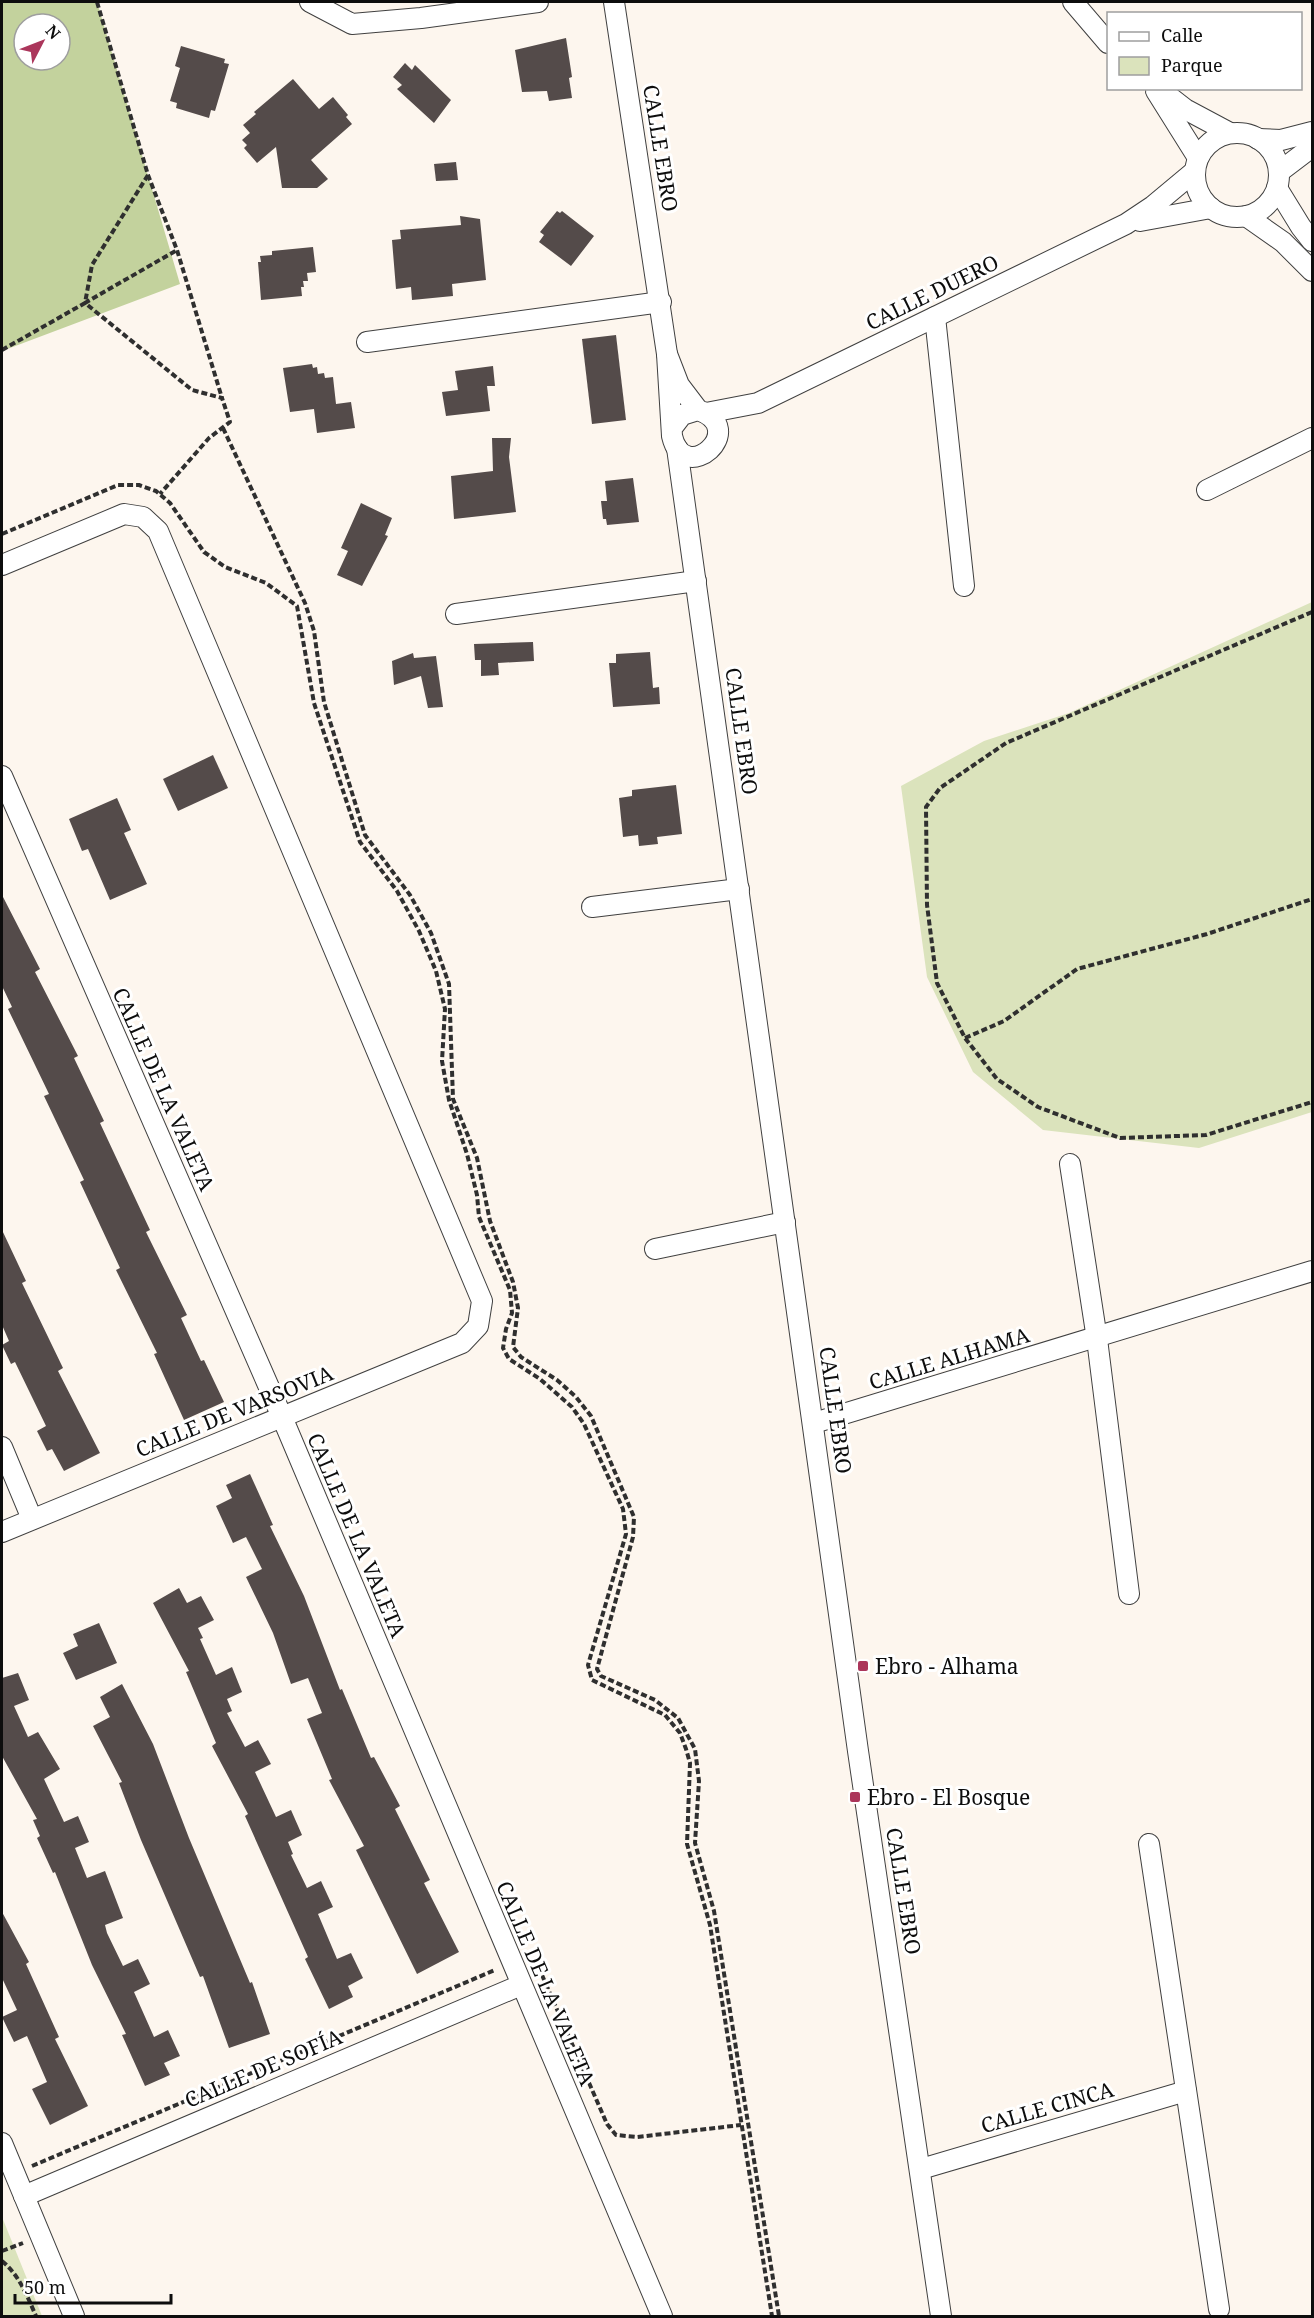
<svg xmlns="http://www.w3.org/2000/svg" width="1314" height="2318" font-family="'Noto Serif',serif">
	<rect width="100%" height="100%" fill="#fdf6ee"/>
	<g fill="#dbe3bc">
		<polygon points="1312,602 1312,1112 1199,1148 1043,1130 973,1072 927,977 901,786 984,741 1069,713"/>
		<polygon points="2,2217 42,2316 2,2316"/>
	</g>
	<path fill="#c3d29d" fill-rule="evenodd" d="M2,2H97L180,284L2,351ZM24,24H60V60H24Z"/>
	<g fill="#544b4a">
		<polygon points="566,38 572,77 569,78 572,98 549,101 547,91 522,92 515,50"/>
		<polygon points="181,46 225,59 224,63 229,64 215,111 211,110 209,118 176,108 177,103 170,101 180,68 175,66"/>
		<polygon points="405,63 412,70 415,65 451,100 434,123 397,89 402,85 393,77"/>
		<polygon points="293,79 319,109 333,97 348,115 346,117 352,124 311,160 328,179 317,188 282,188 276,147 257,163 244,148 247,145 242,140 250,133 243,125 256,114 254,112"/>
		<polygon points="456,162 458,180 436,181 434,164"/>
		<polygon points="557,211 560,213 562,211 594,236 571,266 539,242 544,235 540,232"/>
		<polygon points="460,216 480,219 486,280 452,284 453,296 412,300 411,287 396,289 392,240 401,239 400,230 461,225"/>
		<polygon points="313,247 316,272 307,273 308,281 303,281 304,287 301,287 302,296 261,300 258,262 261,262 260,256 272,255 272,251"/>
		<polygon points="616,335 626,420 592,424 582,339"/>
		<polygon points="312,364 313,368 317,367 318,374 324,373 325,378 333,377 336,404 351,402 355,428 317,433 314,409 290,412 283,368"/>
		<polygon points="493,366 495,386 487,386 490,411 446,416 442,392 458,390 455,371"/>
		<polygon points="492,438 511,438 509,457 516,512 454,519 451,476 493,471"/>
		<polygon points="633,478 639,522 607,525 606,519 603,519 601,501 607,501 605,481"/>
		<polygon points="361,503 392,518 385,535 388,536 362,586 337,575 348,551 341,548"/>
		<polygon points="533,642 534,661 498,663 499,675 481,676 481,660 475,660 474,644"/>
		<polygon points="650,652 653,688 659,687 660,704 613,707 609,663 616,663 616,654"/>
		<polygon points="413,653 414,658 436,656 443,707 428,708 421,676 394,685 392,661"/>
		<polygon points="213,755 228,788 178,811 163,779"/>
		<polygon points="676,785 682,834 657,837 658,844 639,846 638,835 623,837 619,798 632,796 632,790"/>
		<polygon points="117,798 131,830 124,833 147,884 110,900 88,849 82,851 69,819"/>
		<polygon points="2,895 40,969 35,972 78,1056 74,1058 104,1121 100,1123 150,1230 146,1232 187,1315 181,1318 201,1361 204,1360 224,1402 184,1420 154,1354 157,1353 116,1270 120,1268 80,1182 84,1180 44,1096 49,1094 8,1009 12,1007 2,986"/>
		<polygon points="2,1230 26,1281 22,1283 63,1368 58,1371 100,1453 64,1471 52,1449 47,1451 37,1431 46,1426 15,1362 11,1364 2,1345 9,1341 2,1325"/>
		<polygon points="250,1474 273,1525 270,1526 304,1596 340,1690 342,1689 371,1758 374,1757 400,1806 395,1809 430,1880 424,1883 459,1952 417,1974 356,1850 364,1846 329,1780 332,1779 307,1719 322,1713 308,1678 291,1684 273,1633 246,1577 262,1569 246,1537 233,1543 216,1506 232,1498 226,1485"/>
		<polygon points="179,1588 187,1603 201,1596 214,1620 198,1628 203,1638 200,1639 216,1675 232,1667 242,1692 227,1699 232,1711 227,1713 245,1747 258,1740 271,1764 255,1772 276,1817 291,1810 302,1835 288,1842 293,1854 291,1855 307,1888 321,1881 333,1907 318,1914 337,1959 351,1953 363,1978 348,1986 353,1997 329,2009 305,1959 308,1957 245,1816 248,1814 212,1746 216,1743 186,1672 189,1671 153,1603"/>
		<polygon points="99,1623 117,1663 76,1680 63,1653 78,1646 73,1634"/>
		<polygon points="18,1673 29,1700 14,1706 28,1737 38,1732 60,1769 44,1779 64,1822 78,1816 89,1842 75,1848 87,1878 105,1871 123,1918 105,1925 107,1933 123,1966 138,1959 150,1984 134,1992 154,2037 168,2030 180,2056 164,2063 170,2075 145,2086 122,2035 126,2034 92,1965 55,1872 53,1873 37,1838 40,1836 33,1820 37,1819 2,1756 2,1678"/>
		<polygon points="122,1684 153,1744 189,1838 250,1983 252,1982 270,2034 229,2048 203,1976 200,1977 141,1840 119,1783 122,1782 93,1726 110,1717 100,1697"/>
		<polygon points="2,1912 29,1962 26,1964 59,2037 55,2039 88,2106 50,2125 32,2089 47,2082 27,2036 14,2042 2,2017 17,2010 2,1978"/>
	</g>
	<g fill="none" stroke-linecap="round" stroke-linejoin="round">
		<defs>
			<g id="minor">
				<polyline points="310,2 352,24 421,18 538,2"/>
				<polyline points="614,2 667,354"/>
				<polyline points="1073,2 1108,43"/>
				<polyline points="1158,88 1185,109 1230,133"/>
				<polyline points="1156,91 1198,158"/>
				<circle cx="1237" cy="175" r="42"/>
				<polyline points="1258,139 1281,140 1312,132"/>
				<polyline points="1279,172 1312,147"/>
				<polyline points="1277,188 1301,227 1312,241"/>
				<polyline points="1246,216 1283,242 1312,271"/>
				<polyline points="1140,221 1211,208"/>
				<polyline points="935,317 964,586"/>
				<polyline points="367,342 661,302"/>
				<polyline points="706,413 758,403 1126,224 1153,206 1195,171"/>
				<path d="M672,428L682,415L698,410C751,429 684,488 672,436L667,354L679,385L698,410"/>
				<polyline points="677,448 858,1751 941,2316"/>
				<polyline points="1207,490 1312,438"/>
				<polyline points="2,565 124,514 143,517 158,531 482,1301 478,1326 462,1343 2,1532"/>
				<polyline points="456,614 696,581"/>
				<polyline points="2,776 282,1417 662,2316"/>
				<polyline points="592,907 739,889"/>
				<polyline points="1070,1164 1097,1339 1129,1594"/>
				<polyline points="655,1249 785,1222"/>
				<polyline points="814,1423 1312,1271"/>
				<polyline points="2,1447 32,1519"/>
				<polyline points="1149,1844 1219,2309"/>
				<polyline points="2,2143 74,2316"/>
				<polyline points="921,2169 1186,2091"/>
				<polyline points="24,2196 521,1985"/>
			</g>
		</defs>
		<use href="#minor" stroke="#404040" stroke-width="22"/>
		<g stroke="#2f2f2f" stroke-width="4" stroke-dasharray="6 3" stroke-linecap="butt">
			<polyline points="97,2 148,175 177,250 222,398"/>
			<polyline points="148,175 92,265 85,303 177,250"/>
			<polyline points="2,350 85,303 192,390 222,398 230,422 209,438 160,494"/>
			<polyline points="223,428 305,603 314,631 324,702 365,835 410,895 431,933 449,984 453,1099 477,1158 490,1221 513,1282 518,1308 513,1347 521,1357 557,1380 576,1397 591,1416 634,1517 633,1537 597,1669 601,1676 655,1700 678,1718 695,1749 699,1781 695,1843 714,1911 779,2316"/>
			<polyline points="2,534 118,485 139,485 156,491 170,503 204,552 225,567 266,583 297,606 314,703 360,842 397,891 419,931 436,971 445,1009 442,1061 449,1100 467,1154 477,1195 479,1217 510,1290 512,1313 506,1329 503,1348 509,1359 540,1379 572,1407 584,1424 623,1509 626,1534 588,1665 592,1680 665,1715 680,1733 686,1749 690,1763 687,1844 710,1925 772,2316"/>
			<polyline points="1312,612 1006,743 940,788 926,807 927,905 937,983 965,1038 997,1079 1038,1107 1120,1138 1206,1135 1312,1102"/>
			<polyline points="965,1038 1004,1021 1077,969 1207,934 1312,899"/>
			<polyline points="535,1959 607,2124 616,2135 637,2137 741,2125"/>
			<polyline points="32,2166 495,1970"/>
			<polyline points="2,2251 23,2243"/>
			<path d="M2,2261C20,2276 27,2296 36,2316"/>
		</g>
		<use href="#minor" stroke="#fff" stroke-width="20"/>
	</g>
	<g fill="#ab365b" stroke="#fff" stroke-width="2">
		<rect x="857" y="1660" width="12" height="12" rx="3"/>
		<rect x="849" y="1791" width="12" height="12" rx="3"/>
	</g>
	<g text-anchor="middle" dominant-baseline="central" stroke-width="6" stroke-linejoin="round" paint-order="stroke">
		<g font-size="21" fill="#0d0d0d" stroke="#fff">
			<text transform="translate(661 148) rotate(81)">CALLE EBRO</text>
			<text transform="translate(932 292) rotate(-26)">CALLE DUERO</text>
			<text transform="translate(742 731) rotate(82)">CALLE EBRO</text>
			<text transform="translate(164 1089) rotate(66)">CALLE DE LA VALETA</text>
			<text transform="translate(949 1358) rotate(-17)">CALLE ALHAMA</text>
			<text transform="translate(836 1410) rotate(82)">CALLE EBRO</text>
			<text transform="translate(234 1411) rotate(-22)">CALLE DE VARSOVIA</text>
			<text transform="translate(357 1535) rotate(67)">CALLE DE LA VALETA</text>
			<text transform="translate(904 1891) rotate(81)">CALLE EBRO</text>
			<text transform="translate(546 1983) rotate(67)">CALLE DE LA VALETA</text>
			<text transform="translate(263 2068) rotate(-23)">CALLE DE SOFÍA</text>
			<text transform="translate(1047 2107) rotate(-16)">CALLE CINCA</text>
		</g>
		<g font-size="21" fill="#0d0d0d" stroke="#fff" text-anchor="start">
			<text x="875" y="1666">Ebro - Alhama</text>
			<text x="867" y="1797">Ebro - El Bosque</text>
		</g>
	</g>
	<rect width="1314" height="2318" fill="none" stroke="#0d0d0d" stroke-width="6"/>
	<rect x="1107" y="12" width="195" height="78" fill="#ffffff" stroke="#9e9e9e" stroke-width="1.5"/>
	<rect x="1119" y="32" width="30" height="9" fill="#ffffff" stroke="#9e9e9e" stroke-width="1.5"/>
	<text x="1161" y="42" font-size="18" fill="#0d0d0d">Calle</text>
	<rect x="1119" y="57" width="30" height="18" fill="#dbe3bc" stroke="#9e9e9e" stroke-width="1.5"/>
	<text x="1161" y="72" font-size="18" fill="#0d0d0d">Parque</text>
	<g transform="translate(42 42) rotate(48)"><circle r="28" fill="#ffffff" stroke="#9e9e9e" stroke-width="1.5"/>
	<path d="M0-4.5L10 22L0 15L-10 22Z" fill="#ab365b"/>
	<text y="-9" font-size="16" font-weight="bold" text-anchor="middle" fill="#0d0d0d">N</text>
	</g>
	<path d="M15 2294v9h156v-9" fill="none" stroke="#0d0d0d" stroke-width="3"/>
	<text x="24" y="2294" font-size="18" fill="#0d0d0d" stroke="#ffffff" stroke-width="4.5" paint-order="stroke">50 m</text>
</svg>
